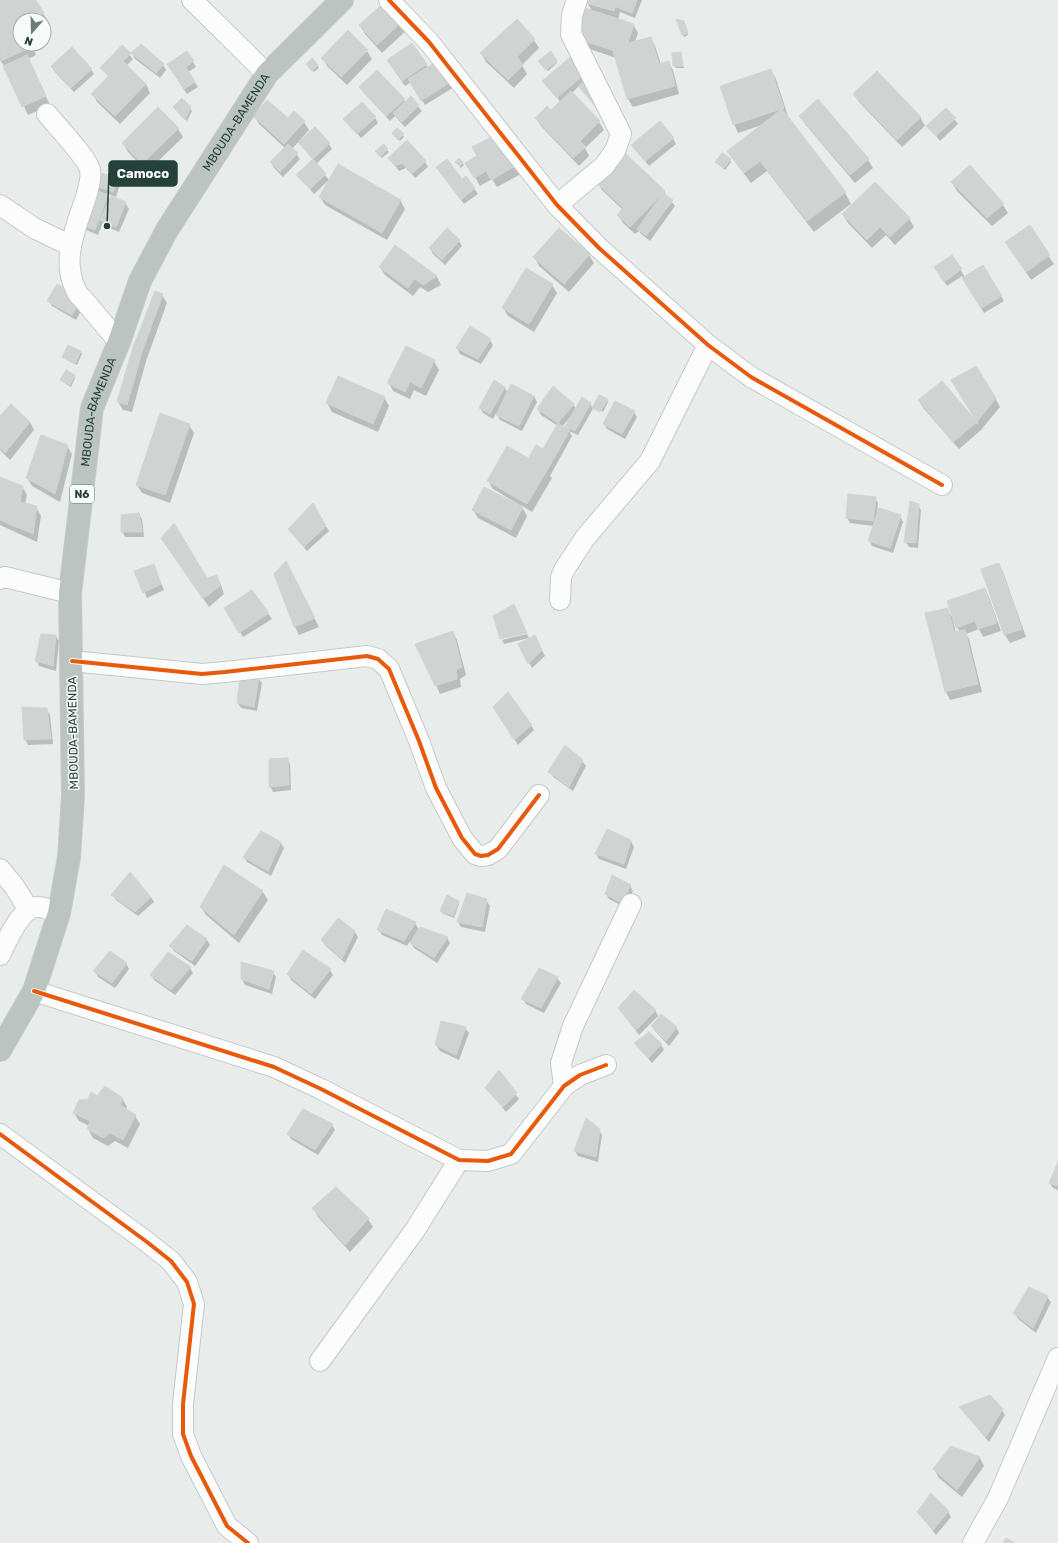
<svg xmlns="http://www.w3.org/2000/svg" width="1058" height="1543" font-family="Rubik,sans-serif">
	<rect width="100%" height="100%" fill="#e8edeb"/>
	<g fill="#0003" fill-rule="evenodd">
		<polygon points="0,0 34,0 50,24 44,28 44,20 20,20 20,44 31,44 36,55 28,59 50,105 28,115 5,67 0,60"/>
		<polygon points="588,0 642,0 635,18 620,12 618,20 633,24 638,33 635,42 651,38 655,46 661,64 668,62 673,70 679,94 633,107 628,99 616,58 581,46 592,11 587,2"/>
		<polygon points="387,1 409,28 382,53 365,34 360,25"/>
		<polygon points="684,24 688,35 684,37 683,35"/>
		<polygon points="534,40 539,48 522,65 527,74 514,88 486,62 481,53"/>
		<polygon points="122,46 133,59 126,66 146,84 150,93 120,124 97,102 93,94 109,77 102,68"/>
		<polygon points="367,51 372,59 347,85 327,66 323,58"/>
		<polygon points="187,52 196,67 188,72 198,87 187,94 171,70"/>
		<polygon points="551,52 557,63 548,71 539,62"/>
		<polygon points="132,53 163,65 166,70 160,78 135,59"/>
		<polygon points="680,53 684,68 676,68 674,65"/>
		<polygon points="317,65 319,68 314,72 308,67"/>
		<polygon points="391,65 426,65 428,68 456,86 425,105 411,82 405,86"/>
		<polygon points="52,67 91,69 94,74 74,92 55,72"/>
		<polygon points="587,71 601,102 596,106 579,86 572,93 599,122 604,130 585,148 589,156 579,166 541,126 536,118 551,112 560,102 555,93 554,95 544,81"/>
		<polygon points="771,71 776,79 788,116 786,117 845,193 851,204 814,232 767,171 751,183 735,162 729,151 762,125 738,133 734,124"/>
		<polygon points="360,87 404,100 405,103 411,98 422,111 405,127 395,116 390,121 363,92"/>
		<polygon points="854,94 920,117 925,126 902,147 859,102"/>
		<polygon points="182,99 192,111 187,121 175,109"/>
		<polygon points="818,101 868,160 873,168 855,183 805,124 800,116"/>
		<polygon points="946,109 958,124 940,141 928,126"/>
		<polygon points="254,116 304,122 309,130 292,149 300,159 283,177 274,168 271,162 285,148 259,124"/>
		<polygon points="375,118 378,123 361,138 345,119"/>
		<polygon points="178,129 183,137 147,172 128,152 123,143"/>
		<polygon points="498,134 521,174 497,187 492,179 480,186 467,163 478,157"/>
		<polygon points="403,135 404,137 400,141 395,136"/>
		<polygon points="673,138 676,144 649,166 636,150"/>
		<polygon points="299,142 329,144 332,149 316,164 329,180 314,194 298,175 313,160"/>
		<polygon points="387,150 389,152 382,158 378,154"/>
		<polygon points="389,158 425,162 428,167 415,178 406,168 399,171"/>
		<polygon points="459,159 464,165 461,168 456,162"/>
		<polygon points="730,160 731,162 725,170 716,162"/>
		<polygon points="437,167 462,180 466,177 478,194 464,204"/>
		<polygon points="117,179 120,184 116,197 106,193 110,200 125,203 129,209 119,232 105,226 103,222 98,235 86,230 83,225 92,184"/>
		<polygon points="597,182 664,192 675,206 650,241 641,234 639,231 635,234 623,223 618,215 623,210 602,190"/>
		<polygon points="952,183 1003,205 1008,213 992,226 957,191"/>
		<polygon points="320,197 400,200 405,209 387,240 325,205"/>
		<polygon points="843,215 909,218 914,227 895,245 886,235 872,248 848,223"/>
		<polygon points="1029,227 1054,264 1031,280 1011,250"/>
		<polygon points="560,229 589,255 594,263 569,292 539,266 535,258"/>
		<polygon points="459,241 462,246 445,265 433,254 430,248"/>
		<polygon points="395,247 437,277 441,285 428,292 420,287 413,296 385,275 380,267"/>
		<polygon points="952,256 965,277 983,266 1004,301 984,313 962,276 947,286 938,272"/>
		<polygon points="552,285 557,293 534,332 508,316 503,308"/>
		<polygon points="162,295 167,303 146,361 132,412 123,410 118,402"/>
		<polygon points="49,301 85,304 76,320 52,306"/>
		<polygon points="490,340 493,345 481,364 460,354 457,348"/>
		<polygon points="69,346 81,352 82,354 77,365 65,359 64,357"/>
		<polygon points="434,361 439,370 426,396 414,390 410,399 393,391 389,383"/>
		<polygon points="74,376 75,378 71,387 63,382 61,380"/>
		<polygon points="953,380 995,398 1000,407 981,430 959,449 924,409 919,401 942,382 977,424 978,423"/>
		<polygon points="504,387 508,393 534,396 537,402 522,431 500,420 496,413 493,419 483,413 480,408"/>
		<path d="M600,396L607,400L608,402L603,412L594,407L578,435L569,431L572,436L550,476L552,478L532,512L521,505L527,516L516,538L478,518L473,510L517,505L518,504L493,489L488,481L544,451L558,426L541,415L538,409L573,404L576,409L590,403L593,409ZM570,417L571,418L567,426L570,431L562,427Z"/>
		<polygon points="384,397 389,406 378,432 332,412 327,403"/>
		<polygon points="634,412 637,417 625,439 607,429 604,423"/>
		<polygon points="0,418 30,422 34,430 10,460 0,450"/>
		<polygon points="189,425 194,433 170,503 142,493 137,485"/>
		<polygon points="67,446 72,454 60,502 32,486 27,478"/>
		<polygon points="0,478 22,486 27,495 25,504 36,507 41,516 37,542 0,525"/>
		<polygon points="875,498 878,503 877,514 900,516 903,522 893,553 872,546 869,540 874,526 850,523 847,518"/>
		<polygon points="312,505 329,531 307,551 289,529"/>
		<polygon points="918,505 921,510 918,548 909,547 906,542"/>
		<polygon points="139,514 142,519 144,537 125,537 122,531"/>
		<polygon points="167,546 206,579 217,576 221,585 224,594 209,607"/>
		<polygon points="286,562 319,627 299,635 295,627 275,575"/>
		<polygon points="998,564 1003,572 1026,637 1010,643 1005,635 982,570"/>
		<polygon points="136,571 156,571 164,590 147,598"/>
		<polygon points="984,589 989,597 1001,631 983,637 979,629 966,634 969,639 982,692 950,700 946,692 947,609 952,617 956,633 960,632 957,627"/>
		<polygon points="252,591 272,619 243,637 226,608"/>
		<polygon points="453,632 457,640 466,675 460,679 461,687 440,694 436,685"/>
		<polygon points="527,634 529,638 504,644 502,640"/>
		<polygon points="56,636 59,641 56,671 39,666 36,660"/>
		<polygon points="537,641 545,656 532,668 529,663"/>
		<polygon points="258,678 262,683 257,711 241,708 238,703"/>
		<polygon points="46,709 50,715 53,744 28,745 25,739"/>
		<polygon points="497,713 531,725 534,730 518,745"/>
		<polygon points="287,759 290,764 291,790 273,792 270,786"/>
		<polygon points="582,761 586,766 573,791 553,777 550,772"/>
		<polygon points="608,830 631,841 634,847 626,869 599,859 596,854"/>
		<polygon points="261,832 281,843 284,848 271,876 247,862 244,857"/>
		<polygon points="224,866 263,892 268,900 239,943 206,915 201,907"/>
		<polygon points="630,886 633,891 624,907 609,899 606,894"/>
		<polygon points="113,895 151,897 154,902 138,916 116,900"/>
		<polygon points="486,900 490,906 485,932 461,927 458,922"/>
		<polygon points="458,901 459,904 454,918 442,913 441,911"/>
		<polygon points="415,923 419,930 447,938 450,943 437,963 414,948 410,941 407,946 382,935 379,930"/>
		<polygon points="188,927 207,940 210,945 195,966 174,951 171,946"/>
		<polygon points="355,932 358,937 345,963 326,946 322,941"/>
		<polygon points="126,963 129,969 115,988 98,977 95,971"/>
		<polygon points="190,968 193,973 175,995 154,980 151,975"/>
		<polygon points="330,970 333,975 315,999 291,980 288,974"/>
		<polygon points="273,972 276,977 272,994 245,985 242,979"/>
		<polygon points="557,978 561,983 544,1013 526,1004 523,999"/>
		<polygon points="619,1008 655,1010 658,1016 639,1035"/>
		<polygon points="652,1026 676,1027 679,1033 669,1046 655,1031"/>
		<polygon points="465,1028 469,1033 459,1060 440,1051 436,1045"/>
		<polygon points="635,1043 661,1045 664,1050 652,1063"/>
		<polygon points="499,1072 519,1099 506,1112 487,1088"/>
		<polygon points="98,1097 122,1098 127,1107 126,1109 135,1116 140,1124 128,1148 115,1141 108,1146 93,1138 88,1129 89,1126 79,1121 74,1113"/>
		<polygon points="303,1110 332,1125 335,1130 318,1155 291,1139 288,1134"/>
		<polygon points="599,1130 602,1135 598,1162 578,1156 575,1151"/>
		<polygon points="1058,1165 1058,1190 1053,1188 1050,1183"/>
		<polygon points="314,1209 368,1219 373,1227 350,1252 318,1217"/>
		<polygon points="1047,1297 1051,1302 1036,1333 1018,1319 1015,1313"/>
		<polygon points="960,1407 1002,1410 1005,1415 989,1442"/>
		<polygon points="951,1447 980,1458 984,1466 962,1497 939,1478 934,1469"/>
		<polygon points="919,1512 948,1512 951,1517 936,1535"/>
	</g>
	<g fill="#cfd4d2" stroke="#d1d6d4">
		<polygon points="0,0 36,0 44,13 34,20 31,20 25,12 0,29"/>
		<polygon points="387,0 405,19 377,45 359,25"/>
		<polygon points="587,0 617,0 614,11 586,3"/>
		<polygon points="617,0 637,0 632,13 614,6"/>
		<polygon points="585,8 634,24 624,54 575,38"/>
		<polygon points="18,15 20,21 20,44 31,44 32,47 1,61 0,28"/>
		<polygon points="517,19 535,39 517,57 523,65 508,80 480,53"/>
		<polygon points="676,19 684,21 688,33 682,35"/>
		<polygon points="348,30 368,50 341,77 321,58"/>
		<polygon points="651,37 659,64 669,61 675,86 627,99 612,47"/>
		<polygon points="412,43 427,64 402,81 387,60"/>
		<polygon points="141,44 164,64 156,73 131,53"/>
		<polygon points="122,45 131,53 109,76 100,68"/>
		<polygon points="72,47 92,69 71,88 51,66"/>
		<polygon points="187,51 194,61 186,67 195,82 184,89 167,64"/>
		<polygon points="551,51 557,61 546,70 538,61"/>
		<polygon points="681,52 683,66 673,66 672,53"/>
		<polygon points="574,54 588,71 557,98 542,81"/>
		<polygon points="27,55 46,96 22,107 3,66"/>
		<polygon points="312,58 318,65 312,71 306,64"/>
		<polygon points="441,59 454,80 421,101 408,79"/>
		<polygon points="123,61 146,84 115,116 91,94"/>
		<polygon points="771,69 784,108 733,125 720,86"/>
		<polygon points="377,70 405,99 386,116 359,87"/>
		<polygon points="877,71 921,117 897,140 853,94"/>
		<polygon points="585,81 600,100 594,105 578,86"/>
		<polygon points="571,91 600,121 580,141 586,147 573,158 535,118 547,106 551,110"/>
		<polygon points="411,96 419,105 402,122 393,113"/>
		<polygon points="182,98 191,107 185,120 173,107"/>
		<polygon points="818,99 869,159 850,175 799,116"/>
		<polygon points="267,100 288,118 294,111 305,121 284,144 253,116"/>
		<polygon points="362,102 376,117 357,134 343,119"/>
		<polygon points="158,107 179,128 142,164 122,143"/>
		<polygon points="946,108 956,118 936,136 926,126"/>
		<polygon points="782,109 846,192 807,221 760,161 744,173 727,151"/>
		<polygon points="660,121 674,138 645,161 631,145"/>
		<polygon points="315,127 330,143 313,159 298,142"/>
		<polygon points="397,128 404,134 398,140 392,133"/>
		<polygon points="499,133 517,165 491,180 486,171 474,178 465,163 477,156 472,147"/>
		<polygon points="407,140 426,161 412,174 402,163 395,166 388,158"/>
		<polygon points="288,144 298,153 280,172 270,162"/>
		<polygon points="384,144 388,149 380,157 375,151"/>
		<polygon points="624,152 665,191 630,227 617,215 623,208 596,182"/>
		<polygon points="722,153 731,159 724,168 715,162"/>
		<polygon points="459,158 463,162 460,166 455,162"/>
		<polygon points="313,159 326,174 310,189 296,175"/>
		<polygon points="447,159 462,179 466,176 475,188 461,200 436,167"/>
		<polygon points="338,164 401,200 382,233 319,197"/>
		<polygon points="970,165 1004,204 987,218 951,182"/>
		<polygon points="95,171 118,178 113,192 91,184"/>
		<polygon points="875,182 910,218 890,237 880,227 867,240 842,214"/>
		<polygon points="95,190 108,195 95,230 82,225"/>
		<polygon points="663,193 673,200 646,236 637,229"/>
		<polygon points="111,196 126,202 116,227 100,220"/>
		<polygon points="1030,225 1050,255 1026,272 1005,242"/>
		<polygon points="447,228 460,240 442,260 429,248"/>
		<polygon points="559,228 590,254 564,284 533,257"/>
		<polygon points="395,245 437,276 423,285 415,279 408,288 379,267"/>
		<polygon points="952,255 962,269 944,282 934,267"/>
		<polygon points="983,265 1002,296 981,308 962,278"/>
		<polygon points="526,268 553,284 529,324 502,308"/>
		<polygon points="57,284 82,298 72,315 47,301"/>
		<polygon points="155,291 163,294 142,352 127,405 117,402 132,350"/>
		<polygon points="470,326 491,339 478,359 456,348"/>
		<polygon points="68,345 81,351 75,364 62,357"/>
		<polygon points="406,346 435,360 421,388 410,382 405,392 387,383"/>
		<polygon points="976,366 996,398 977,422 951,380"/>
		<polygon points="66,370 75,375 70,385 60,380"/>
		<polygon points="338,376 385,397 373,424 326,403"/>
		<polygon points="494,380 505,387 490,414 479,408"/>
		<polygon points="942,381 977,422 953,442 918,400"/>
		<polygon points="511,384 534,396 519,426 496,415"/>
		<polygon points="553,386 574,404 558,423 537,409"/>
		<polygon points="599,395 608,399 600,412 592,408"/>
		<polygon points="582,397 591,403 575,431 565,426"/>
		<polygon points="615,401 635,411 622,434 603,424"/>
		<polygon points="11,404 30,422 5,453 0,448 0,416"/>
		<polygon points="160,413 190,424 165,495 136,485"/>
		<polygon points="558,423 570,430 548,469 528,459 536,445 543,449"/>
		<polygon points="41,435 68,445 55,494 26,478"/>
		<polygon points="507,446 548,469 527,504 487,481"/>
		<polygon points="0,477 23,486 20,502 37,506 33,534 0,520"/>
		<polygon points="484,487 523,507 511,530 472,510"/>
		<polygon points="848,494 876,497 873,521 846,518"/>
		<polygon points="910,501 919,504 916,543 904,542"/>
		<polygon points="313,503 326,526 304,547 288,529"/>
		<polygon points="879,508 901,515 890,548 868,541"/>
		<polygon points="139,513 142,532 121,532 121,515"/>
		<polygon points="174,523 207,578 217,575 220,586 203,599 161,538"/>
		<polygon points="286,561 315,618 294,627 274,574"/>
		<polygon points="999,563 1022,629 1004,635 981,569"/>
		<polygon points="154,564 161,584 143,593 134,571"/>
		<polygon points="985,588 997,623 978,629 975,621 956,628 947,601"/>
		<polygon points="252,590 269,613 239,633 224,608"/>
		<polygon points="514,604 527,633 500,639 493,616"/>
		<polygon points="948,608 954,632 965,630 978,684 945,692 925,613"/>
		<polygon points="453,631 462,667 456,670 457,679 435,686 415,644"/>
		<polygon points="41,634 56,635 53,666 35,661"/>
		<polygon points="535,635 542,650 528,664 518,644"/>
		<polygon points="240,676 259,677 254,707 237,703"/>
		<polygon points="508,692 532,725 514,740 493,707"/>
		<polygon points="22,707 47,708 51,739 24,740"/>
		<polygon points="565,745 583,760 569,787 548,772"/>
		<polygon points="288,758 289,785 269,787 269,759"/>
		<polygon points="607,829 631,840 624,864 595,854"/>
		<polygon points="261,831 281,842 268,871 243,857"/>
		<polygon points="224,865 263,891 234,935 200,907"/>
		<polygon points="130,872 151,897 135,912 111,895"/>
		<polygon points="612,875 631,885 621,903 605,894"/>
		<polygon points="467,893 487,899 482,927 457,922"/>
		<polygon points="447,895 459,901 453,916 440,911"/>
		<polygon points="386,909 416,922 404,941 377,930"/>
		<polygon points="338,918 355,931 342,959 321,940"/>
		<polygon points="187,925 207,939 192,961 169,946"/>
		<polygon points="420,927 448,937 434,958 410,943"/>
		<polygon points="303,950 331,969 311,994 287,974"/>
		<polygon points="110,951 127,963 112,983 93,971"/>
		<polygon points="168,952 191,967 171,990 150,975"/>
		<polygon points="241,962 274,971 269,989 241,979"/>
		<polygon points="539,968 558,977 541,1008 521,999"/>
		<polygon points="634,990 656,1010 636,1030 618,1008"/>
		<polygon points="661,1014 677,1027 666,1041 651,1026"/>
		<polygon points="441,1021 466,1027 456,1055 435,1045"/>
		<polygon points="649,1032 662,1044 648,1058 634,1043"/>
		<polygon points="499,1070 517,1093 503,1107 485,1088"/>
		<polygon points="105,1086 123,1098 120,1105 136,1115 123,1140 110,1133 103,1138 87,1129 90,1121 73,1113 79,1100 88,1099 91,1092 97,1096"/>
		<polygon points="303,1109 333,1124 315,1150 287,1134"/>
		<polygon points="586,1118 600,1129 596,1157 574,1151"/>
		<polygon points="1058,1162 1058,1186 1049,1183"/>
		<polygon points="336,1187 369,1218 345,1245 312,1208"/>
		<polygon points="1029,1287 1048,1296 1033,1328 1013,1313"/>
		<polygon points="990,1395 1003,1409 986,1437 959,1407"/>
		<polygon points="951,1446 980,1457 957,1490 933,1469"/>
		<polygon points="931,1493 949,1511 933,1530 917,1512"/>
		<polygon points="1006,1538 1015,1543 1003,1543"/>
	</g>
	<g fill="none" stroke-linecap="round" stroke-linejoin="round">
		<defs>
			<g id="minor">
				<polyline points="192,0 267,74"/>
				<polyline points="389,0 429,42 557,205 599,248 708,345 751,377 942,485"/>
				<path d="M47,114C56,125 88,159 90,170C92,179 88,188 86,197C77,224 63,255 73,283C76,289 77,295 82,298L119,342"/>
				<polyline points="0,205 34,228 71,246"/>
				<polyline points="557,205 604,166 615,151 621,134 571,34 572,15 577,0"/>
				<polyline points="0,579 5,577 70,593"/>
				<polyline points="560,600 561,577 564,570 585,538 650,461 708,345"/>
				<polyline points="72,661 202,674 225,672 367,656 378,659 389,669 419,741 436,788 462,838 475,854 481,856 488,855 498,849 539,795"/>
				<polyline points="0,869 14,886 29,910"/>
				<path d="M0,955C6,943 21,906 38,907C45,907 53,911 59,913"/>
				<polyline points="34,991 274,1067 321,1089 459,1160 488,1161 511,1154 564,1086 580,1075 606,1065"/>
				<polyline points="564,1086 561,1063 573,1026 631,904"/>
				<polyline points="0,1134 147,1242 171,1261 187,1282 194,1304 183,1404 183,1434 191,1456 227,1526 248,1543"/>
				<polyline points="320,1361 415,1230 459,1160"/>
				<polyline points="973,1543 998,1498 1058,1358"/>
			</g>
			<g id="highway">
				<path id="s1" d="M0,1050L34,991L59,913L69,857L73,796L70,593L92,408L119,342L140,281L167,230L267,74L342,0"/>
			</g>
		</defs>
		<use href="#minor" stroke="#c5cac8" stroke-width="22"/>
		<use href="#highway" stroke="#c3ccc9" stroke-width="24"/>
		<use href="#minor" stroke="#fcfcfc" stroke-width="20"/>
		<use href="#highway" stroke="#bcc4c2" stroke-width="22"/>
		<defs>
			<g id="cycleway">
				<polyline points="389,0 429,42 557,205 599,248 708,345 751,377 942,485"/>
				<polyline points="72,661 202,674 225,672 367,656 378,659 389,669 419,741 436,788 462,838 475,854 481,856 488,855 498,849 539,795"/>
				<polyline points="34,991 274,1067 321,1089 459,1160 488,1161 511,1154 564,1086 580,1075 606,1065"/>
				<polyline points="0,1134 147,1242 171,1261 187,1282 194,1304 183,1404 183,1434 191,1456 227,1526 248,1543"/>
			</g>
		</defs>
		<use href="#cycleway" stroke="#f7fbf9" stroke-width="6"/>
		<use href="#cycleway" stroke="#e8590c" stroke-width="4"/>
	</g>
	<g text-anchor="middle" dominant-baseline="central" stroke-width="3" stroke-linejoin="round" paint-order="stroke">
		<rect fill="#f7fbf9" stroke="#637a73" stroke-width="1" x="70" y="485" width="24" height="18" rx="3"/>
		<g font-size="11" font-weight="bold" fill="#24423a">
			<text x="82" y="494">N6</text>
		</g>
		<g font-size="12" fill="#24423a" stroke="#f7fbf9">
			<text stroke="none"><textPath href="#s1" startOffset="979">MBOUDA-BAMENDA</textPath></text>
			<text stroke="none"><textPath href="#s1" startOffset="655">MBOUDA-BAMENDA</textPath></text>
			<text transform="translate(73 733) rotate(-91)">MBOUDA-BAMENDA</text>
		</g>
	</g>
	<path fill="none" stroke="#24423a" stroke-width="1.5" d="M107 226L109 173"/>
	<circle fill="#24423a" stroke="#f7fbf9" stroke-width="1.5" cx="107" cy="226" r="4"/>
	<rect fill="#24423a" stroke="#24423a" stroke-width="1.5" x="109" y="161" width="68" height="25" rx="4"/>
	<g font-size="13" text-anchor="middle" font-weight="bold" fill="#fff">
		<text x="143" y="178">Camoco</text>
	</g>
	<g transform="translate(32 32) rotate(200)"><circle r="19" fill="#f7fbf9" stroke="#a3b1ad"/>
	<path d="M0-3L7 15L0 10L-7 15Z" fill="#697e78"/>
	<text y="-6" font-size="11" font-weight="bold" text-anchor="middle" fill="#24423a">N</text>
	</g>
</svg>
